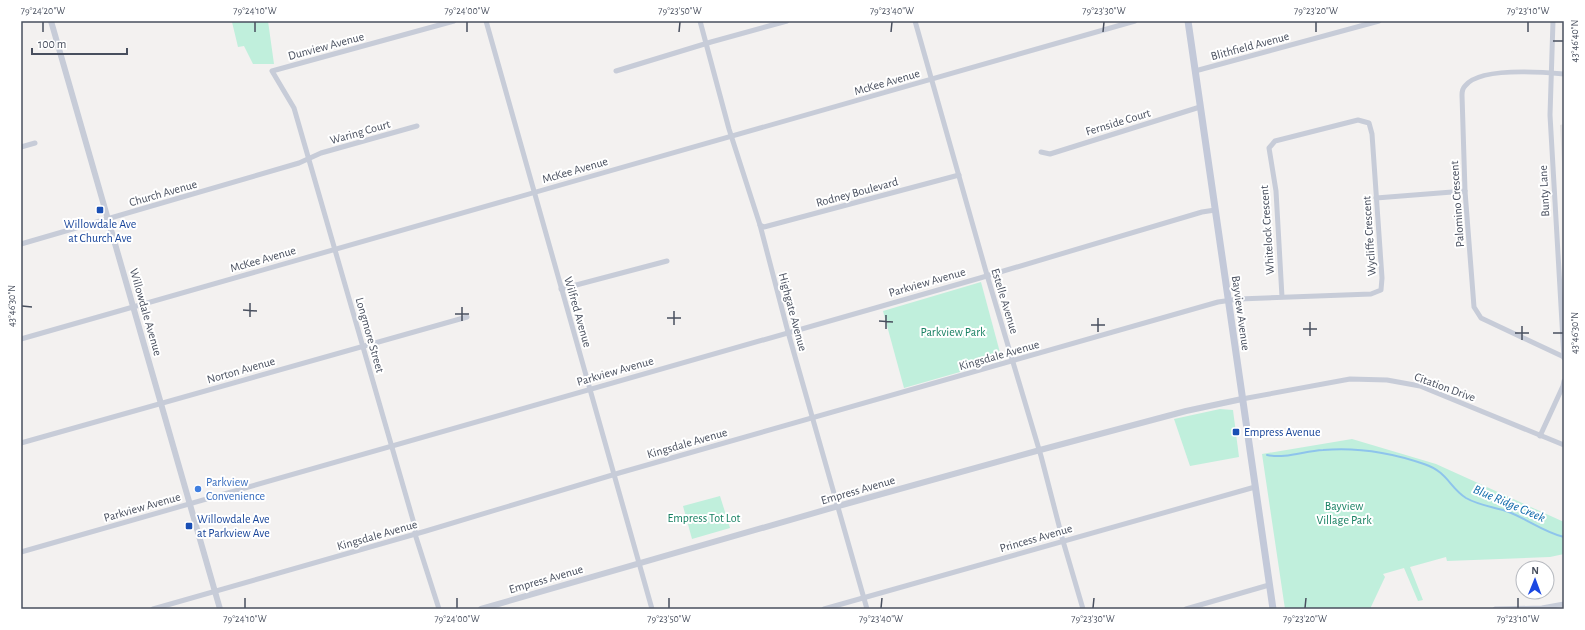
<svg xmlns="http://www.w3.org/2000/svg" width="1585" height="630" font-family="'Alegreya Sans',sans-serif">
	<rect width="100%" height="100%" fill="#f3f1f0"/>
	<polygon fill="#e4e2e2" points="1564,124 1564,201 1560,125"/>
	<g fill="#c0efdc">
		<polygon points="268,21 274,64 253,64 244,46 238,47 232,22"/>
		<polygon points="981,282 1002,360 904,388 883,311"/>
		<polygon points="1220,409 1233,410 1239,457 1190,466 1174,419"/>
		<polygon points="1352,439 1436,464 1564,522 1564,554 1550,557 1447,561 1446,557 1410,567 1423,600 1418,601 1404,568 1383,574 1385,577 1370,609 1285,609 1262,454"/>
		<polygon points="720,496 730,528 692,539 683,506"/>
	</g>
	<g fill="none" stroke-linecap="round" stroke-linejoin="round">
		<path stroke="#8ec4ec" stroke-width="2" d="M1267,455C1286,459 1304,451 1323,450C1358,447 1392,453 1424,464C1448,472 1449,487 1466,498C1478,505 1493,507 1506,511C1526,518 1543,532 1564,537"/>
		<g stroke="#c7ccd8" stroke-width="5">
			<polyline points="486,21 652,609"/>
			<polyline points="700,21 729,129 760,225 788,332 867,609"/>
			<polyline points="915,21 987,275 1041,456 1063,541 1083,609"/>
			<polyline points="1553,21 1550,115 1564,358"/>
			<polyline points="616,71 711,42 787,21"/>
			<polyline points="1195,71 1379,21"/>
			<polyline points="21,147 35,143"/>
			<polyline points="1041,152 1050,154 1200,107"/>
			<polyline points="1376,198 1465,191"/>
			<polyline points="760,225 764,227 959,175"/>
			<polyline points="21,244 299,163 321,153 417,126"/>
			<polyline points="561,289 667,261"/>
			<polyline points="21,339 1135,21"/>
			<path d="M1564,357L1481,318L1474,307L1465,191L1462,95C1462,92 1463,88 1465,86C1479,67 1542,72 1564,74"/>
			<polyline points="1242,399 1350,379 1387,380 1420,386 1564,445"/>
			<polyline points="1540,436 1563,386 1564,381"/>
			<polyline points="21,443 467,317"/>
			<polyline points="21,552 980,278 1202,212 1215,210"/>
			<polyline points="153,609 426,531 619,473 1218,302 1239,299 1371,294 1381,290 1382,278 1372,134 1369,123 1358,120 1275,141 1269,148 1276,191 1282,297"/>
			<polyline points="439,609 415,534 415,527 294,108 272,71 454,21"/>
			<polyline points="824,609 1255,487"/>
			<polyline points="1186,609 1269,585"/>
			<polyline points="1495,609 1542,608 1564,604"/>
		</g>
		<g stroke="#c7ccd8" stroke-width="6">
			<polyline points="51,21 220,609"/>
			<polyline points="481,609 842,505 1040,450 1186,411 1242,399"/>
		</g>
		<polyline stroke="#c3c9d9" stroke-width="7" points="1188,21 1273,609"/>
	</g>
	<path fill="none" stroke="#484f5e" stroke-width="1.5" d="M43,32V22M255,32V22M467,32V22M679,32L680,22M891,32L892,22M1103,32L1104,22M1316,32V22M1528,32V22M1553,41H1563M22,306L32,307M243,310L257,311M455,314H469M250,317V303M667,318H681M462,321V307M879,321L893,322M674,325V311M1091,325H1105M886,329V315M1303,329H1317M1098,332V318M1515,333H1529M1553,333H1563M1310,336V322M1522,340V326M245,608V598M457,608V598M669,608V598M881,608L882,598M1093,608L1094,598M1305,608L1306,598M1518,608V598"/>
	<g fill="#1a4fb4" stroke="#fff" stroke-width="1.5">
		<rect x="96" y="206" width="8" height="8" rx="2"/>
		<rect x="1232" y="428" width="8" height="8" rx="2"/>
		<rect x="185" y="522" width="8" height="8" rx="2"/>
	</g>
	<circle fill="#3f7fe0" stroke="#fff" stroke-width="1.5" cx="198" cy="489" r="4"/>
	<g text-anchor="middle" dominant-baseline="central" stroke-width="4" stroke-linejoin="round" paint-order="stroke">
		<g font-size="12" fill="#484f5e" stroke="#fff">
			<text transform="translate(326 46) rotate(-15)">Dunview Avenue</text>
			<text transform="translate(1250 46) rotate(-15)">Blithfield Avenue</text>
			<text transform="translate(887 82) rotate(-16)">McKee Avenue</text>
			<text transform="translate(1118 122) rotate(-17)">Fernside Court</text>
			<text transform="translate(360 132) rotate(-16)">Waring Court</text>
			<text transform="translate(575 170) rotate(-16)">McKee Avenue</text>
			<text transform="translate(1544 191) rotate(-93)">Bunty Lane</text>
			<text transform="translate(857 192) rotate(-15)">Rodney Boulevard</text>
			<text transform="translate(163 193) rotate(-16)">Church Avenue</text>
			<text transform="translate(1457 204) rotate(-94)">Palomino Crescent</text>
			<text transform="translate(1267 230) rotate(-94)">Whitelock Crescent</text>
			<text transform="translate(1369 236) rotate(-94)">Wycliffe Crescent</text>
			<text transform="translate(263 259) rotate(-16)">McKee Avenue</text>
			<text transform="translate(927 282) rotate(-16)">Parkview Avenue</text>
			<text transform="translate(1005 301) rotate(73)">Estelle Avenue</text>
			<text transform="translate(146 312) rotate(74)">Willowdale Avenue</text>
			<text transform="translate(578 312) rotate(74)">Wilfred Avenue</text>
			<text transform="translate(793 312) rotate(75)">Highgate Avenue</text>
			<text transform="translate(1241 313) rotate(82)">Bayview Avenue</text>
			<text transform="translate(370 335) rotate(74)">Longmore Street</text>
			<text transform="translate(999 355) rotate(-16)">Kingsdale Avenue</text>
			<text transform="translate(241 370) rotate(-16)">Norton Avenue</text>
			<text transform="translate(615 371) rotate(-16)">Parkview Avenue</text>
			<text transform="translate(1445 387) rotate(20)">Citation Drive</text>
			<text transform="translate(687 443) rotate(-16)">Kingsdale Avenue</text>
			<text transform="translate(858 490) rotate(-16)">Empress Avenue</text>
			<text transform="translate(142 507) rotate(-16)">Parkview Avenue</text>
			<text transform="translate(377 535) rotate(-16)">Kingsdale Avenue</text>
			<text transform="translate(1036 538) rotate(-16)">Princess Avenue</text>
			<text transform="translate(546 579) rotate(-16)">Empress Avenue</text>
		</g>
		<g font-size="12" fill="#164399" stroke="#fff" text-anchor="start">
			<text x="100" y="224" text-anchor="middle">Willowdale Ave<tspan x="100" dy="14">at Church Ave</tspan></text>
			<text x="1244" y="432">Empress Avenue</text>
			<text x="197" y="519">Willowdale Ave<tspan x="197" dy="14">at Parkview Ave</tspan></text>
		</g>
		<g font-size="12" fill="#188062" stroke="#fff">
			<text x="953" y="332">Parkview Park</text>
			<text x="1344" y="506">Bayview<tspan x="1344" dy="14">Village Park</tspan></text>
			<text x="704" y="518">Empress Tot Lot</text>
		</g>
		<g font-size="12" fill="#366cbe" stroke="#fff" text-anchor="start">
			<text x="206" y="482">Parkview<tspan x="206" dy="14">Convenience</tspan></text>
		</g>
		<g font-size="13" font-style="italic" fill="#0e69ab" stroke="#fff">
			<text transform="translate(1509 504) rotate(23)">Blue Ridge Creek</text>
		</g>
	</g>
	<rect width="1585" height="630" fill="none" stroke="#ffffff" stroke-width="44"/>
	<g transform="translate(1535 580) rotate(1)"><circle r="19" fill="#ffffff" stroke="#b6b9bf"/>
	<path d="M0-3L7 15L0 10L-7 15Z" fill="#1b48e2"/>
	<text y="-6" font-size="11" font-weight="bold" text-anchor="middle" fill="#484f5e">N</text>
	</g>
	<path d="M32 48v6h95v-6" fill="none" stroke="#484f5e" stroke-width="2"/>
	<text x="38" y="48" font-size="12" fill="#484f5e" stroke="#ffffff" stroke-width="3" paint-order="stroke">100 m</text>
	<rect x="22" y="22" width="1541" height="586" fill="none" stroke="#484f5e" stroke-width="1.5"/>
	<g font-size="10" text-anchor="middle" fill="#484f5e">
		<text x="43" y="14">79°24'20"W</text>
		<text x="255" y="14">79°24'10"W</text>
		<text x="467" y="14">79°24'00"W</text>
		<text x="680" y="14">79°23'50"W</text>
		<text x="892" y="14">79°23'40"W</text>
		<text x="1104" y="14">79°23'30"W</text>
		<text x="1316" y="14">79°23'20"W</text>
		<text x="1528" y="14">79°23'10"W</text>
		<text transform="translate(1574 41) rotate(-90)" y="4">43°46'40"N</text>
		<text transform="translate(11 306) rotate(-90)" y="4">43°46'30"N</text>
		<text transform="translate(1574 333) rotate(-90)" y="4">43°46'30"N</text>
		<text x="245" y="622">79°24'10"W</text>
		<text x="457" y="622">79°24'00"W</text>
		<text x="669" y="622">79°23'50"W</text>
		<text x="881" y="622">79°23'40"W</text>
		<text x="1093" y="622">79°23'30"W</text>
		<text x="1305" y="622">79°23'20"W</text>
		<text x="1518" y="622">79°23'10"W</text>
	</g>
</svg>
